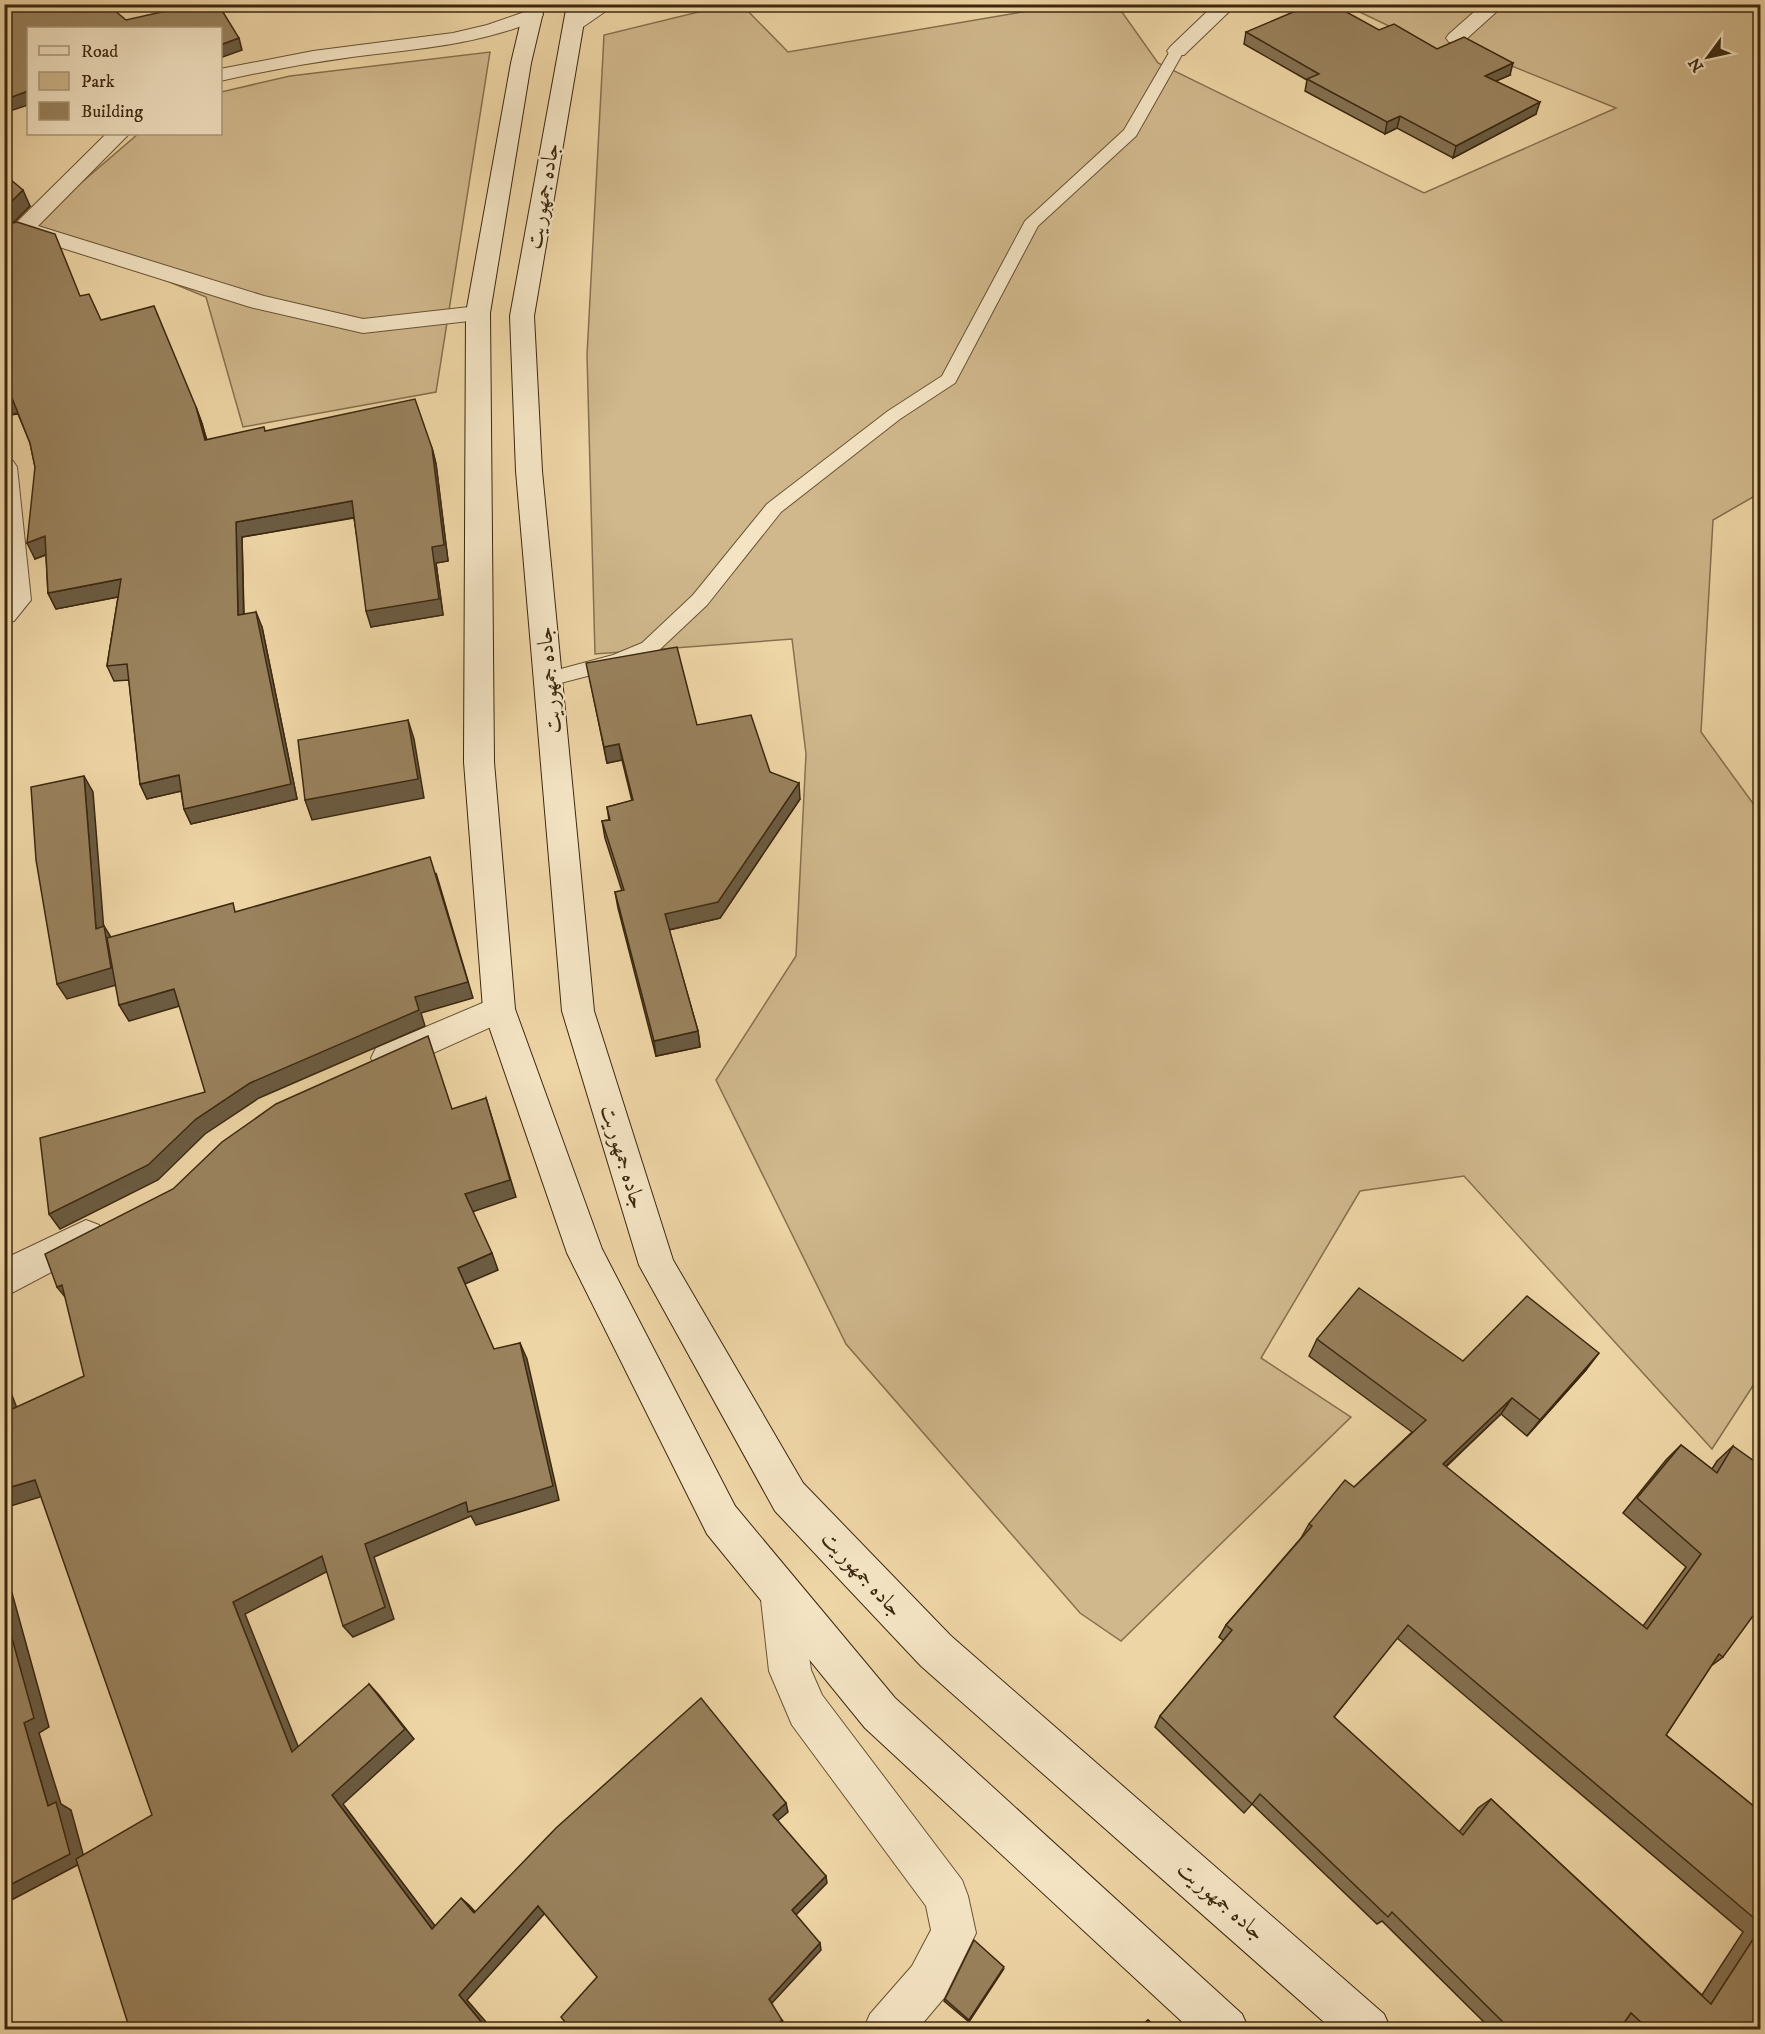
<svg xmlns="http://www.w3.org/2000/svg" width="1765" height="2034" font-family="'IM FELL DW Pica',Amiri,serif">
	<rect width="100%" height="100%" fill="#eed5a5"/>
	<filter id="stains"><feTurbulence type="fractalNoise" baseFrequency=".00333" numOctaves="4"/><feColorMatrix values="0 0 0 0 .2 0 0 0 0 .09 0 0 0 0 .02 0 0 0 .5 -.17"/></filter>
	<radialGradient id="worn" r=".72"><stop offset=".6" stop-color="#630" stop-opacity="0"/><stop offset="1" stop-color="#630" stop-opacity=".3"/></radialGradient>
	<g fill="#d0b88c" stroke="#86704e" stroke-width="1.5">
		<polygon points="727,5 742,5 788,52 1063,5 1117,5 1158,63 1424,193 1616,108 1462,46 1439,50 1345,5 1760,5 1760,493 1713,520 1701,732 1760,813 1760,1375 1712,1449 1464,1176 1360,1191 1261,1358 1351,1417 1121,1641 1080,1613 846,1344 716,1080 796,956 806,754 792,639 595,654 587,355 604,35"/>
		<polygon points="490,52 436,392 243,427 206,297 32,225 138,134 220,134 221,92 290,76"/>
	</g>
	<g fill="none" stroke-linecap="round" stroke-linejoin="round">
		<defs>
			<polygon id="service" points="1177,47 1184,51 1136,136 1038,226 955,383 900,419 781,512 707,605 656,653 626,666 549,686 542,684 539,679 542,674 613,655 642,643 693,595 767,504 888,411 942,376 1025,221 1124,130 1170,51"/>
			<g id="minor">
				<polygon points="592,4 616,4 580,29 566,29 563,25"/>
				<polygon points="1215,4 1237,4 1184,55 1170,55 1167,51 1170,47"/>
				<polygon points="1483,4 1505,4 1463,42 1449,42 1446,38 1449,34"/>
				<path d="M533,9L540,11L543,15L540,19C479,45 416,49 352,57C308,63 264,71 220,81V69L313,51L453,33L487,25Z"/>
				<polygon points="106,134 129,134 38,226 264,296 363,319 478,306 486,308 490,313 486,318 478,320 363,333 250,307 24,236 4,241 4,228 15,224"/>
				<polygon points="4,459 13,461 17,467 31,600 14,621 4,623"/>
				<polygon points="499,996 511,1000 515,1009 511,1018 400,1068 388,1072 376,1068 371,1058 376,1048"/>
				<polygon points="86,1220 99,1225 104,1236 99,1247 4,1297 4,1259"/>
				<polygon points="780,1571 794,1577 800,1591 811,1670 822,1695 962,1880 968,1896 976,1933 944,1998 917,2030 863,2030 870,2014 912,1966 931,1930 926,1906 792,1725 769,1671 760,1591 766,1577"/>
			</g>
			<g id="secondary">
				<polygon points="525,4 545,4 531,63 490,313 494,762 515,1009 602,1249 735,1506 895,1698 1242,2014 1249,2030 1191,2030 865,1728 707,1534 567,1253 483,1009 464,762 466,313 511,63"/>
				<polygon points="567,4 587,4 534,316 542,471 594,1011 673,1260 803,1483 951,1636 1384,2014 1391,2030 1333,2030 921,1666 775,1511 639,1265 562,1011 516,471 510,316"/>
			</g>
		</defs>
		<use href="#service" stroke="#685334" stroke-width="2"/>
		<use href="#minor" stroke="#685334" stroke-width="2"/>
		<use href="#secondary" stroke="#3c280f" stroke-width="2"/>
		<use href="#service" fill="#f4e4c4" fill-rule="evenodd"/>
		<use href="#minor" fill="#f4e4c4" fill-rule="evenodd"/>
		<use href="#secondary" fill="#f4e4c4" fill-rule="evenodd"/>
	</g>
	<g fill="#847050" stroke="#3c280f" stroke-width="1.5" fill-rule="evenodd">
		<polygon points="886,4 919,4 891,10"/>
		<polygon points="1379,30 1510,75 1496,81 1536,114 1453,158 1397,128 1385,134 1305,91 1307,80 1244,44 1246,32"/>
		<polygon points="4,174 30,206 14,222 8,224 80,296 101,320 196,407 207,440 265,431 432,448 436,464 448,561 436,563 443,615 371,627 354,518 242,537 244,614 262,627 297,799 191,824 184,809 181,791 147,799 140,784 129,680 114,681 107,666 118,597 56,609 48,593 46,555 35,559 35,467 30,443 18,414 4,416"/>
		<polygon points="590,680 697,725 770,772 800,799 720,918 669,930 698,1031 700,1047 656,1056 618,908 615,892 622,891 605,838 602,821 609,820 607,807 632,801 622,760 607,763"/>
		<path d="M1317,1339L1463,1361L1586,1370L1527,1436L1501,1414L1446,1467L1643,1626L1686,1567L1623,1513L1666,1460L1681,1445L1712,1469L1717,1461L1733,1446L1723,1657L1711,1666L1666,1735L1761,1812V2030H1627L1622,2025L1619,2030H1492L1382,1921L1377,1924L1252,1804L1244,1813L1155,1727L1160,1716L1224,1641L1219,1637L1226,1625L1301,1538L1309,1524L1354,1487L1412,1432L1309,1356ZM1397,1638L1743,1932L1702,1995L1491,1799L1478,1808L1459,1832L1334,1717Z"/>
		<polygon points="1003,1970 969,2022 944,2001 945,1999"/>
		<polygon points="1148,2020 1160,2030 1140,2030 1143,2024"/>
	</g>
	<g fill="#6b5b41" stroke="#3c280f" stroke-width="1.5">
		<polygon points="891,4 919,4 891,10"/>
		<polygon points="239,38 242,50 220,58 220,45"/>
		<polygon points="1513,63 1510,75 1482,87 1485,76"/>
		<polygon points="28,91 28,105 4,113 4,100"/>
		<polygon points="1540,102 1536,114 1453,158 1456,146"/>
		<polygon points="1400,116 1397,128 1385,134 1387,122"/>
		<polygon points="23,190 30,206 14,222 4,226 4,207"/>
		<polygon points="12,398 19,413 4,416 4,399"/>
		<polygon points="196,407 202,423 211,456 205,440"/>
		<polygon points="432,448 436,464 448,561 436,563 443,615 371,627 366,611 432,547"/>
		<polygon points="352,501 357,517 242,537 244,631 238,615 236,522"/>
		<polygon points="45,536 52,552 35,559 27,543"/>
		<polygon points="121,579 128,595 56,609 48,593"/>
		<polygon points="256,612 262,627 297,799 191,824 184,809"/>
		<polygon points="408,720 414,739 424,798 312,820 305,800"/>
		<polygon points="619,744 622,760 607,763 604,747"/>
		<polygon points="179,775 186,790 147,799 140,784"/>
		<polygon points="84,776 93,792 105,944 96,929"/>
		<polygon points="799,783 800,799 720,918 668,930 665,914"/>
		<polygon points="436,873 473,998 421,1013 425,1026 259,1098 205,1134 158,1180 60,1229 49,1214 196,1119 250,1083 415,997"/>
		<polygon points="104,926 114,942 120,984 67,999 57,984"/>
		<polygon points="174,989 183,1005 129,1021 119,1005"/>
		<polygon points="698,1031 700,1047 656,1056 654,1041"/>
		<polygon points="486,1098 516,1197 472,1212 465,1194"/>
		<polygon points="492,1253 498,1270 465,1284 458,1268"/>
		<polygon points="62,1285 70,1303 57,1287"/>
		<polygon points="520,1343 527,1359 559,1500 476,1525 471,1516 374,1557 394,1619 353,1637 343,1626 365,1544"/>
		<polygon points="1599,1353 1586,1370 1527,1436 1540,1420"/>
		<polygon points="4,1375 24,1426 8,1411 4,1401"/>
		<polygon points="1512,1398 1501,1414 1432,1479 1443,1464"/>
		<polygon points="35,1480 50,1494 4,1508 4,1489"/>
		<polygon points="322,1556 332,1569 245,1614 304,1761 292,1752 233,1602"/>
		<polygon points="4,1564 49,1727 39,1733 61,1804 71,1810 85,1861 4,1904 4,1888 48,1806 24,1723 4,1609"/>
		<polygon points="369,1684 379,1695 414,1739 343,1804 442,1935 432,1929 332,1795"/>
		<polygon points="786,1803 788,1812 775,1823 773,1815"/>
		<polygon points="826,1876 827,1883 794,1917 792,1910"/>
		<polygon points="461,1898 469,1905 483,1920 474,1913"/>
		<polygon points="538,1906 545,1913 467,2000 493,2030 488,2030 459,1995"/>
		<polygon points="820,1943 821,1950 771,2004 769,1999"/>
		<polygon points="782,2020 785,2024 779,2030 771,2030"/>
	</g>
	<g fill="#99825d" stroke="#3c280f" stroke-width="1.5">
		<polygon points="10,4 107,4 126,20 197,4 218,4 239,38 220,45 220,28 28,28 28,91 4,100 4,7 7,7"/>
		<polygon points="1312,4 1332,4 1379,30 1394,24 1437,49 1464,37 1513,63 1485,76 1540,102 1456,146 1400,116 1387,122 1307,79 1319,74 1246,32"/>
		<polygon points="4,174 23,190 7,206 4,207"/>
		<polygon points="17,222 55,234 80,296 89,294 101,320 154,306 196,407 205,440 264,427 265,431 415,399 432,448 444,545 432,547 439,599 366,611 352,501 236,522 238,615 256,612 291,784 184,809 179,775 140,784 127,664 107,666 121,579 48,593 45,536 27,543 35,467 30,443 12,398 4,399 4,225"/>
		<polygon points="677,647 697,725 751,715 770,772 799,783 718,902 665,914 698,1031 654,1041 615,892 624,890 602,821 610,820 607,807 633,800 619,744 604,747 586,663"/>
		<polygon points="408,720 418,779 305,800 298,740"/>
		<polygon points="84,776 96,929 104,926 111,968 57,984 36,860 31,787"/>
		<polygon points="430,857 468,982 415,997 419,1010 250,1083 196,1119 148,1165 49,1214 40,1138 205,1092 174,989 119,1005 107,938 233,903 235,912"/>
		<polygon points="428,1036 452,1109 486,1098 510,1180 465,1194 492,1253 458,1268 494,1349 520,1343 553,1486 468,1512 466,1502 365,1544 385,1607 343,1626 322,1556 233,1602 292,1752 369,1684 405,1729 332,1795 432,1929 461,1898 474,1913 556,1828 701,1698 786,1803 773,1815 826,1876 792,1910 820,1943 769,1999 782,2020 771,2030 571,2030 561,2017 597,1977 538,1906 459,1995 488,2030 130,2030 76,1859 152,1815 35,1480 4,1489 4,1401 8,1411 84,1376 62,1285 57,1287 45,1254 173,1189 222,1142 276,1104"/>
		<polygon points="1359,1288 1463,1361 1527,1296 1599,1353 1540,1420 1512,1398 1443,1464 1647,1629 1701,1554 1637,1498 1681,1445 1717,1473 1733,1446 1761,1466 1761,1605 1723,1657 1719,1654 1666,1735 1761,1812 1761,1924 1408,1625 1334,1717 1463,1835 1491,1799 1711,2004 1761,1927 1761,2030 1649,2030 1631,2013 1619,2030 1511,2030 1392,1912 1388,1917 1260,1794 1252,1804 1160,1716 1232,1630 1226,1625 1312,1526 1309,1524 1345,1480 1354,1487 1426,1420 1317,1339"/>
		<polygon points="4,1609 34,1718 24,1723 48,1806 56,1802 70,1854 4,1888"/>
		<polygon points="974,1940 1004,1967 969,2020 945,1999"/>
		<polygon points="1148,2020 1160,2030 1142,2030"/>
	</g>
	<g text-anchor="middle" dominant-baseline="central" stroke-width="4.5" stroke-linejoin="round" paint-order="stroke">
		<g font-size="22" fill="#3c280f" stroke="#f4e4c4">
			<text transform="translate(543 196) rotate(-80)">جاده جمهوریت</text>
			<text transform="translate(549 680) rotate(-95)">جاده جمهوریت</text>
			<text transform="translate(623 1157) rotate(73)">جاده جمهوریت</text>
			<text transform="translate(862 1574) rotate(47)">جاده جمهوریت</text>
			<text transform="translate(1221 1901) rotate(41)">جاده جمهوریت</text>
		</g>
	</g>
	<rect width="1765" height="2034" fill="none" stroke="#eed5a5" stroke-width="24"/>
	<rect x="6" y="6" width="1753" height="2022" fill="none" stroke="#3c280f" stroke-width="3"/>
	<rect x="12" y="12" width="1741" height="2010" fill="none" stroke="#3c280f" stroke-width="1.5"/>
	<rect x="27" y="27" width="195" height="108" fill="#f4e4c4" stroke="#aa997c" stroke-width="1.5"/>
	<rect x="39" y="46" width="30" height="9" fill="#f4e4c4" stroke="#aa997c" stroke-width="1.5"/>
	<text x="81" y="57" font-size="18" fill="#3c280f">Road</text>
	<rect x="39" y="72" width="30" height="18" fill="#d0b88c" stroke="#aa997c" stroke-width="1.5"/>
	<text x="81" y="87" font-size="18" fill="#3c280f">Park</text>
	<rect x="39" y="102" width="30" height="18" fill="#99825d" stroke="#aa997c" stroke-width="1.5"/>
	<text x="81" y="117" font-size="18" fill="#3c280f">Building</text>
	<g transform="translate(1708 57) rotate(237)" stroke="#f4e4c4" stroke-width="4.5" paint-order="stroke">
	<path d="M0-4.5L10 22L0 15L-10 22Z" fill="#3c280f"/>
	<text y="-9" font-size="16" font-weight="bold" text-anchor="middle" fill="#3c280f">N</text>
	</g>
	<rect width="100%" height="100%" filter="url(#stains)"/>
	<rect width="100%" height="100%" fill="url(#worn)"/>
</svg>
